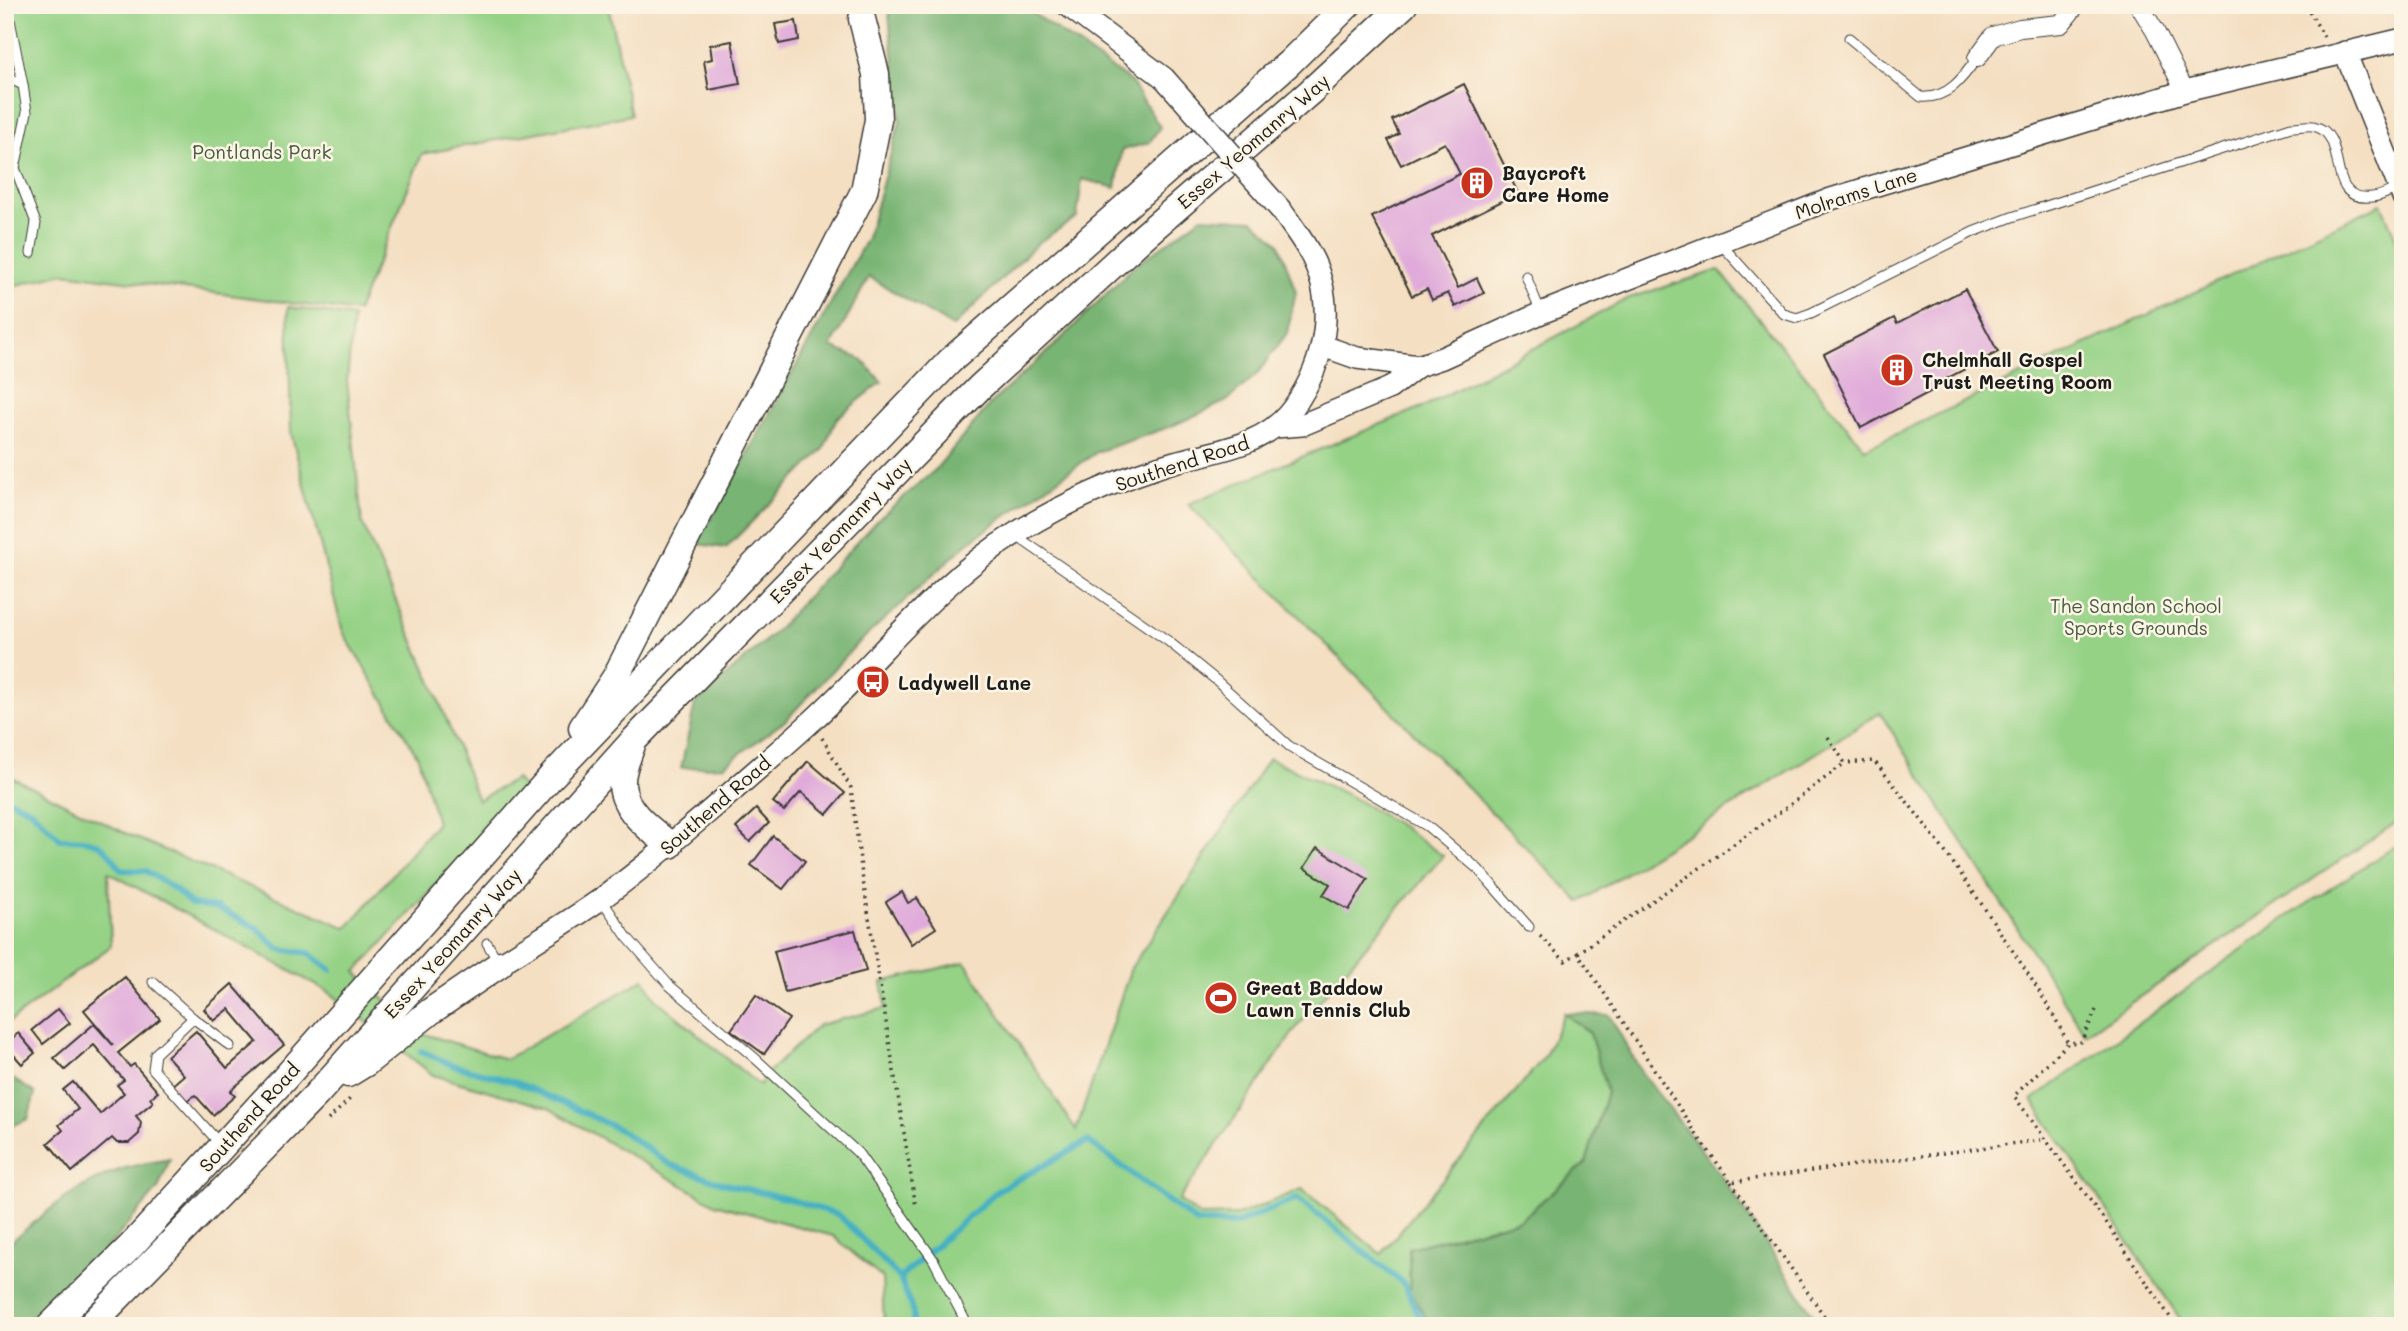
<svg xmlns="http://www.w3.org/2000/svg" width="2408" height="1331" font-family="Mali,sans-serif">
	<rect width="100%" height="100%" fill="#fcf5e5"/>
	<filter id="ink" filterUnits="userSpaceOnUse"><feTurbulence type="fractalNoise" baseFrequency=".0143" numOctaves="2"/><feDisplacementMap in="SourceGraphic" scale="14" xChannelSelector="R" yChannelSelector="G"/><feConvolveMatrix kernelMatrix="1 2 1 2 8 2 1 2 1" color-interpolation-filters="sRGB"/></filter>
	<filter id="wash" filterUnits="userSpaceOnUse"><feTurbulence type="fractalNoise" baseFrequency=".00686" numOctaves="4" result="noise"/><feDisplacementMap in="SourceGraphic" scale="28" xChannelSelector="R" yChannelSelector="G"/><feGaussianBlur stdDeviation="1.57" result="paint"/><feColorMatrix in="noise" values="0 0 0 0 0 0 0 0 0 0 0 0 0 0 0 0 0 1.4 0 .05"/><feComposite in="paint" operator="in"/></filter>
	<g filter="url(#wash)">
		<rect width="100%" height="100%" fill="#f4dfc2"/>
		<g fill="#95d286" stroke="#587751" stroke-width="2">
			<polygon points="5,5 608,5 631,115 422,154 357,312 64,273 5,288"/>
			<polygon points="2381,204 2403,254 2403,818 2085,1034 1880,713 1580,902 1188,504 1427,405 1629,298 1719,270 1865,449"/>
			<polygon points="288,307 353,317 347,381 362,523 432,683 478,800 516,779 524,789 356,972 418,1032 506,1059 644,979 657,1000 760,1086 765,1075 819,1025 886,1008 882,982 965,962 1076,1130 1131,968 1269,758 1350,796 1404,828 1443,856 1296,1028 1179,1200 1200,1216 1238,1215 1302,1189 1381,1254 1545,1056 1564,1013 1590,1033 1607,1092 1586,1163 1520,1220 1409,1248 1410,1292 1431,1326 884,1326 882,1278 833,1236 715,1204 548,1108 433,1075 329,992 108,872 111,946 9,1022 5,1020 5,774 127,834 347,928 437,823 418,757 343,632 291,433"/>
			<polygon points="2403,841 2403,1326 2185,1326 2032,1100 2284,919"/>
		</g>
		<g fill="#78b473" stroke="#4a6848" stroke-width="2">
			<polygon points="888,5 1021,5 1131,82 1160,127 1149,143 1122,150 1116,188 1082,179 1077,217 1038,243 953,327 869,277 831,347 861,359 882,382 837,418 823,450 726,548 697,544 867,238 900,121"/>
			<polygon points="1202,217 1253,220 1279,243 1296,292 1287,333 1257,374 1227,401 1172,426 1097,452 970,541 854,647 786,720 723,766 681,768 695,704 775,632 875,522 935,470 992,402 1054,346 1132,268"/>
			<polygon points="1564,1013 1609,1015 1642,1073 1719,1173 1821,1326 1431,1326 1410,1292 1409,1248 1520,1220 1586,1163 1607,1092 1590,1033"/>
			<polygon points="5,1074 35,1093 28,1119 5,1129"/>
			<path d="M170,1159L158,1189L75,1286L34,1326H5V1247C40,1217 77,1183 122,1169C137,1164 154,1162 170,1159Z"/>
		</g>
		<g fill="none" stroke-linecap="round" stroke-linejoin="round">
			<g stroke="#44b0c2" stroke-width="6">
				<path d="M5,798L31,810L60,839C93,839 103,840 121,870L146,871L176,890L191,904L217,908L257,928L279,949L309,953L331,970"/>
				<polyline points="421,1051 452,1065 515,1082 574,1108 620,1130 669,1164 722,1183 792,1200 839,1215 900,1278"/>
				<polyline points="913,1326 913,1312 900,1278 998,1190 1088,1141 1196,1222 1236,1224 1297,1198 1404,1284 1424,1326"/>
			</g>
		</g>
		<g id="blocks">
			<g fill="#e0abda">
				<polygon points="796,21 799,40 779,44 775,24"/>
				<polygon points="732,41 740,84 709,90 704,61 712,59 710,45"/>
				<polygon points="1464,84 1518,193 1432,236 1458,288 1477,278 1484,293 1455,307 1448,293 1432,300 1427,289 1412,296 1372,217 1460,174 1445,143 1401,165 1388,140 1399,134 1392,120"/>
				<polygon points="1965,289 1998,352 1932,386 1932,391 1861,428 1824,354 1894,318 1897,324"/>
				<polygon points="808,761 845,793 827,814 801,792 784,811 773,802"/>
				<polygon points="756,809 769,823 750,842 736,828"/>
				<polygon points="773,836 805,861 783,889 751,865"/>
				<polygon points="1317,848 1368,879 1349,910 1323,895 1330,884 1304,868"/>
				<polygon points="902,892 908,903 917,898 936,928 911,944 886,902"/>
				<polygon points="855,930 866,971 785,992 774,951"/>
				<polygon points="125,977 160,1019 118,1053 130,1067 134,1064 158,1092 150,1098 153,1102 136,1116 141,1122 139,1134 129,1143 117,1143 112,1138 72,1172 48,1143 63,1130 59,1125 78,1109 63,1090 73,1082 100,1114 124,1093 117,1085 124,1080 94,1045 65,1070 54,1058 94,1024 113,1045 84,1010"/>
				<polygon points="232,984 284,1045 230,1091 235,1096 213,1115 195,1095 185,1103 170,1087 184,1075 167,1056 196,1031 227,1068 257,1042 229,1009 214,1021 204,1009"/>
				<polygon points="756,995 789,1019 764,1054 731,1030"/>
				<polygon points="58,1009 70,1023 43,1044 32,1030"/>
				<polygon points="18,1033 35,1053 22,1064 5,1045"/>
			</g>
		</g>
	</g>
	<g filter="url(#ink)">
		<use href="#blocks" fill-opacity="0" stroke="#3c3935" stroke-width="2"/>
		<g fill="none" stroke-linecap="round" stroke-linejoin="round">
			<defs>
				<g id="service">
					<path d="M1849,38L1921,97C1948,99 1963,78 1977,58"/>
					<polyline points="5,77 23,85 7,5"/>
					<polyline points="23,85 27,112 15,168 36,223 31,253"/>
					<path d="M1720,243L1784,314L1797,318L1811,313L1973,232L2012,217L2291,127C2297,127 2306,125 2313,126C2352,133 2321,203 2372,197C2380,197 2390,191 2398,188"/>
					<polyline points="1526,276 1541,313"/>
					<polyline points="1015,535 1168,641 1216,680 1289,746 1427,826 1478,869 1529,927"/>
					<polyline points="602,900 627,937 669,985 756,1059 858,1153 933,1259 968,1326"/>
					<polyline points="487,943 499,963"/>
					<polyline points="153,982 193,1018"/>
					<polyline points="221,1145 153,1069 155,1054 193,1018 230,1046"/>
				</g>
				<g id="minor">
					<polyline points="2139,5 2155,31 2185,91"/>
					<polyline points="1977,58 1993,36 2020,28 2061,24 2076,5"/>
				</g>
				<g id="tertiary">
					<polyline points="1067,5 1164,78"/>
					<polyline points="2345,52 2403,197"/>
					<polyline points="1323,346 1357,358 1418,366 1442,358 1541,313 1831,199 2185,91 2403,39"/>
					<polyline points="1275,427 1302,425 1390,388 1418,366"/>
					<path d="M500,964C533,943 568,922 601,899C645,867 686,831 727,796C755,771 785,746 813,720C881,658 937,582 1016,533C1060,506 1109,483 1158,467C1204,451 1262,451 1293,408C1326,362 1338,301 1308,250C1300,236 1290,223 1281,210"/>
				</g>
				<g id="primary">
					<polyline points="582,728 615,678 864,191 878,120 876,74 862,19"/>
					<path d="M632,745C628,757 621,771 622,784C623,811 651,830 670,845"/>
					<polyline points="348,1074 366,1063 431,1011 500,964"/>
					<polyline points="50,1326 131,1246 284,1079 551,777 950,361 1289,63 1348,5"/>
					<polyline points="90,1326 316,1095 634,740 980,387 1144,236 1310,92 1404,5"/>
				</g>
			</defs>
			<use href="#service" stroke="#3c3935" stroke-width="11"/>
			<use href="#minor" stroke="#3c3935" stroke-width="20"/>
			<use href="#tertiary" stroke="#3c3935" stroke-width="24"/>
			<use href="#primary" stroke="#3c3935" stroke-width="29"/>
			<g stroke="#3c3935" stroke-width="3.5" stroke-dasharray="2 5" stroke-linecap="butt">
				<polyline points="2306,5 2324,37"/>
				<path d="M1828,737L1845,763L1874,761C1921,817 1964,876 2004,938C2027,972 2050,1006 2068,1043"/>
				<polyline points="822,738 851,788 861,868 916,1207"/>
				<polyline points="1540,936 1565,961 1578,953 1699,1138 1731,1182 2047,1139"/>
				<polyline points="1578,953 1783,810 1845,763"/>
				<polyline points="2096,1010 2081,1042 2068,1043 2014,1096 2106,1222 2176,1326"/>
				<polyline points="328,1120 353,1096"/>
				<polyline points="1731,1182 1825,1317 1827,1326"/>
			</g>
			<use href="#service" stroke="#fff" stroke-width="9"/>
			<use href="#minor" stroke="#fff" stroke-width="18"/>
			<use href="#tertiary" stroke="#fff" stroke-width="21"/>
			<use href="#primary" stroke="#fff" stroke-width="26"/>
			<defs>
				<polyline id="tertiary-bridge" points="1164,78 1281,210"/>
			</defs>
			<use href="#tertiary-bridge" stroke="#3c3935" stroke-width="24" stroke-linecap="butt"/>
			<use href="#tertiary-bridge" stroke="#fff" stroke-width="21"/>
		</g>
	</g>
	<defs>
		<symbol id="building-disc" viewBox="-11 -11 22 22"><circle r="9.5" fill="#c8321e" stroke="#fcf5e5"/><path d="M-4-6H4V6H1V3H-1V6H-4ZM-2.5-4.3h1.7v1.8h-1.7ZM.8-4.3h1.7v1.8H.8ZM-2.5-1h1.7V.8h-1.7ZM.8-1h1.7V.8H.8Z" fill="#fff"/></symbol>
		<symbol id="bus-disc" viewBox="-11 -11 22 22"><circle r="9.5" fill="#c8321e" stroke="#fcf5e5"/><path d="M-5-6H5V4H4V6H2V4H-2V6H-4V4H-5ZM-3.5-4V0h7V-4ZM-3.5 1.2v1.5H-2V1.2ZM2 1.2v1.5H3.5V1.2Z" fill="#fff"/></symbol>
		<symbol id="stadium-disc" viewBox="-11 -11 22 22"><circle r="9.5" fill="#c8321e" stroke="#fcf5e5"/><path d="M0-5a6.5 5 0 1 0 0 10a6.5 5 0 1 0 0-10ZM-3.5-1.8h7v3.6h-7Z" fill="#fff"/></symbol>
	</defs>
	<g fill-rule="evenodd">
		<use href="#building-disc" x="1458" y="164" width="38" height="38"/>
		<use href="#building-disc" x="1878" y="351" width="38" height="38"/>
		<use href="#bus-disc" x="854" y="663" width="38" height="38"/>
		<use href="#stadium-disc" x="1202" y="979" width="38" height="38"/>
	</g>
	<g text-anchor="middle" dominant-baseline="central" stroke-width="5" stroke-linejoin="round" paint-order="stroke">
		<g font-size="19" fill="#1c1c1c" stroke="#fcf5e5">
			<text transform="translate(1253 141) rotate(-41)">Essex Yeomanry Way</text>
			<text transform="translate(1856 193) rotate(-18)">Molrams Lane</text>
			<text transform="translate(1182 463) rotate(-18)">Southend Road</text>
			<text transform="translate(840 530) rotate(-46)">Essex Yeomanry Way</text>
			<text transform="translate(715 805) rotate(-41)">Southend Road</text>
			<text transform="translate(452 943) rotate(-48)">Essex Yeomanry Way</text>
			<text transform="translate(249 1117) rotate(-48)">Southend Road</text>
		</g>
		<g font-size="19" fill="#465c41" stroke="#fcf5e5">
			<text x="262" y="151">Pontlands Park</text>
			<text x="2136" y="605">The Sandon School<tspan x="2136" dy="22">Sports Grounds</tspan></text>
		</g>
		<g font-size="19" font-weight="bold" fill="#1c1c1c" stroke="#fcf5e5" text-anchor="start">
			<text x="1502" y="172">Baycroft<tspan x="1502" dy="22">Care Home</tspan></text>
			<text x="1922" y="359">Chelmhall Gospel<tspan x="1922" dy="22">Trust Meeting Room</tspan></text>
			<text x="898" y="682">Ladywell Lane</text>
			<text x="1246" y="987">Great Baddow<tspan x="1246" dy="22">Lawn Tennis Club</tspan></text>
		</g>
	</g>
	<rect width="2408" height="1331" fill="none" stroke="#fcf5e5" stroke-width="28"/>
</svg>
